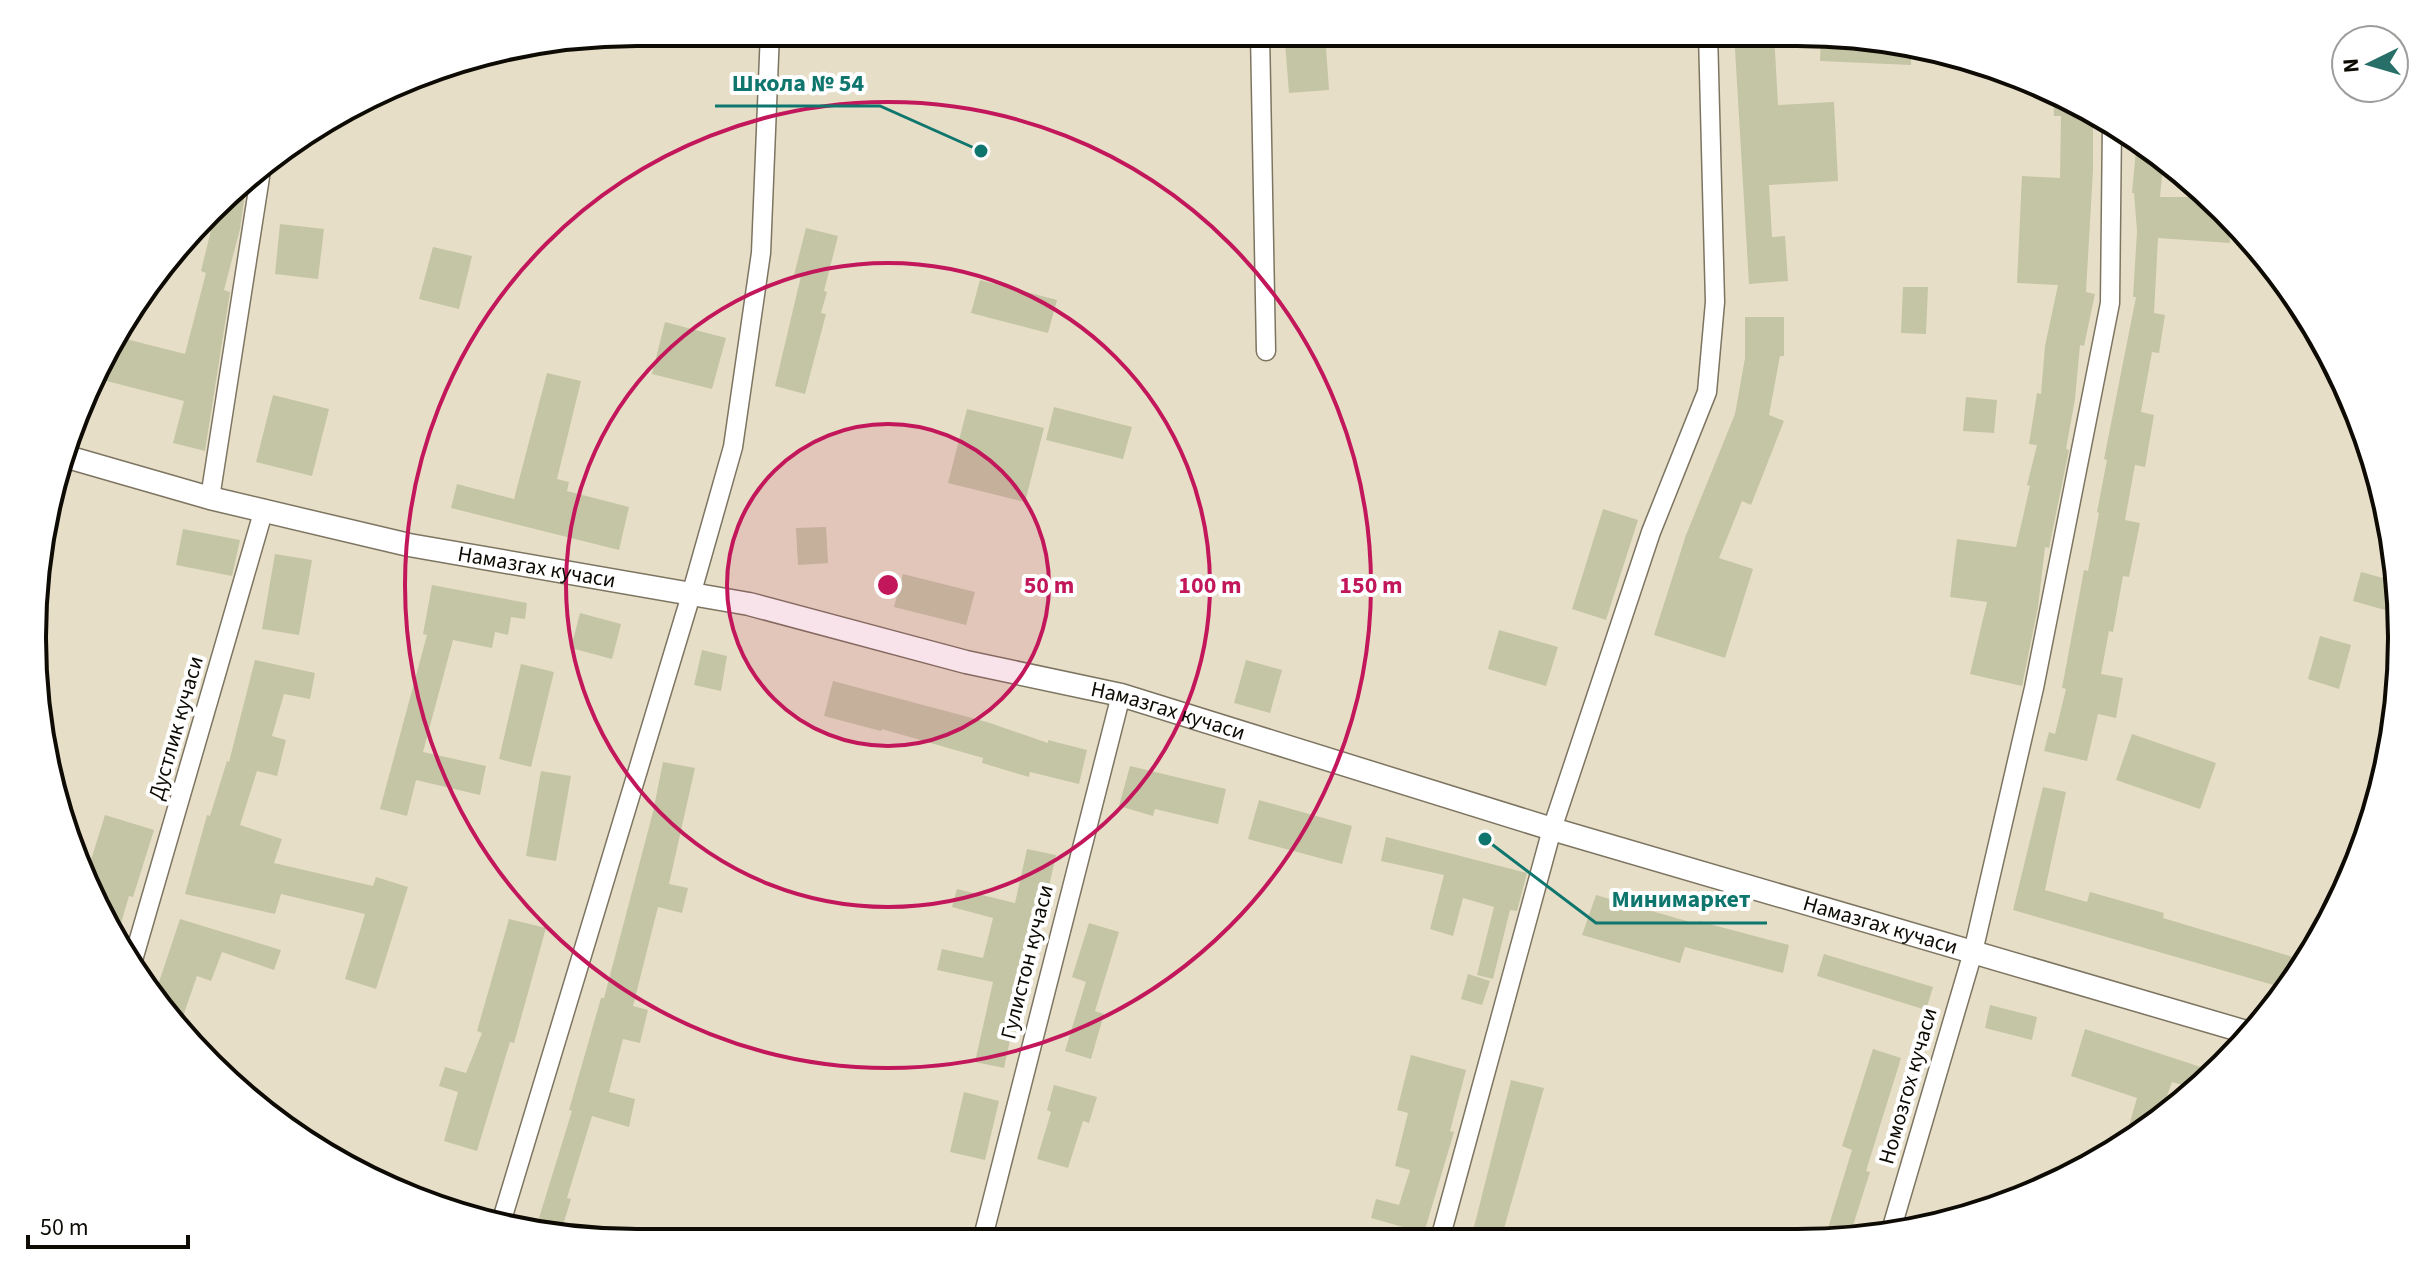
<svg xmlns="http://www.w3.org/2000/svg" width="2434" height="1275" font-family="'Source Sans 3',sans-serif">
	<rect width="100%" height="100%" fill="#e7dec8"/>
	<g fill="#c4c5a4">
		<polygon points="1290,33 1325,33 1329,90 1289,93 1285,42 1291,41"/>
		<polygon points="1734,33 1774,33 1778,105 1834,102 1838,181 1769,185 1772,237 1785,236 1788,281 1749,284"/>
		<polygon points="1821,33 1836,33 1911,46 1911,65 1820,61"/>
		<polygon points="2053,90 2093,112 2093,170 2086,292 2095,294 2084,346 2080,345 2075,399 2066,449 2069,450 2049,548 2045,547 2038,607 2022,686 1970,674 1987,602 1950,597 1957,539 2016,547 2030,486 2027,485 2037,445 2029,444 2037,393 2041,394 2045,346 2058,285 2017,283 2022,176 2060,178 2061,116 2054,116"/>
		<polygon points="2137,140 2164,156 2160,197 2207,197 2229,217 2230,243 2158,238 2154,313 2165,315 2159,353 2152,352 2141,412 2154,415 2145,467 2135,465 2125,520 2140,523 2129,577 2123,576 2113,632 2109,631 2101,674 2123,678 2116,718 2098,714 2087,761 2044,751 2049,732 2055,734 2066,689 2062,688 2084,570 2088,571 2099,513 2097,512 2107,460 2104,459 2136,297 2133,297 2137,231 2134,193 2132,193"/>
		<polygon points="247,180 240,229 224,290 230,292 205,451 173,443 184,401 99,379 118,337 185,354 206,273 201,271 215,214"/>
		<polygon points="280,224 324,229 318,279 275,274"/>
		<polygon points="806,228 838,236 824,291 827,292 821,313 826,314 805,394 775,386 801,276 794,275"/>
		<polygon points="433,247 472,256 459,309 419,299"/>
		<polygon points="980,280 1057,300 1048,333 971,313"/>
		<polygon points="1903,287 1928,287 1926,334 1901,333"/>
		<polygon points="1745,317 1784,317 1784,356 1780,356 1769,415 1784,421 1751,505 1742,501 1719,558 1753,569 1725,658 1654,635 1686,535 1735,414 1745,358"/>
		<polygon points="665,322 726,338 712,389 652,374"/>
		<polygon points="547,373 581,381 557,479 569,482 567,491 629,507 619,550 451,508 457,484 514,499"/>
		<polygon points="273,395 329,409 312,476 256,462"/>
		<polygon points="1966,397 1997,400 1994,433 1963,431"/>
		<polygon points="1054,407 1132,427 1123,459 1046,440"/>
		<polygon points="967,409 1044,428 1025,502 948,483"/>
		<polygon points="1603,509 1638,520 1606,620 1572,609"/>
		<polygon points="826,527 828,563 798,565 796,528"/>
		<polygon points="183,529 240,540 232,576 176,565"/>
		<polygon points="275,554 312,560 299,635 262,629"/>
		<polygon points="2361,572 2398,582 2399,614 2353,601"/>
		<polygon points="903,574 975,592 966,625 894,607"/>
		<polygon points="432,585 527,603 525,619 511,617 508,635 495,632 492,648 453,640 423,752 486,766 480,795 416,780 407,816 380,809 427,635 423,634"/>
		<polygon points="580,613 621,624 612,659 571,648"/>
		<polygon points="1499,630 1558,647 1546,686 1488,669"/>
		<polygon points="2320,636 2351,645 2339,689 2308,679"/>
		<polygon points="702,650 727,656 721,691 694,685"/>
		<polygon points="255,660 315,673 310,699 284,694 272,736 286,740 277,776 257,771 240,825 282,839 274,863 373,886 376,877 408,887 376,989 345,979 365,914 281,894 275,914 185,894 207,815 210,816 227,761 229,762"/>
		<polygon points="1246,660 1282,670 1270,713 1234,703"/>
		<polygon points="521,664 554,672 531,767 499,759"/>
		<polygon points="833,681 987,722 1048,743 1048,740 1087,750 1079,784 1030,772 1029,777 982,763 983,758 882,729 881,731 824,716"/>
		<polygon points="2132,734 2216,763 2200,809 2116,780"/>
		<polygon points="663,762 695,768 669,884 688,888 682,913 658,907 633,1006 648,1010 640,1043 623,1039 609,1092 635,1099 629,1127 592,1116 567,1198 571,1199 560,1235 535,1231 572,1111 569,1110 601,998 604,998 653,812"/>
		<polygon points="1130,766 1226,789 1218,824 1155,809 1153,816 1119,806"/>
		<polygon points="541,771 571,776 556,861 526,856"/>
		<polygon points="2043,787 2066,792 2045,890 2087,902 2090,892 2164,913 2163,918 2303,960 2284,988 2013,910"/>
		<polygon points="1259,800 1352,826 1342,864 1248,839"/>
		<polygon points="105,815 154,830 133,897 129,896 117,937 94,905 86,876"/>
		<polygon points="1386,837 1527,873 1517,911 1510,910 1493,979 1477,975 1494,907 1463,898 1453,936 1430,929 1444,875 1381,861"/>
		<polygon points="1027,849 1056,855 1026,990 1021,989 1004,1068 975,1062 993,982 937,970 942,949 983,958 993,918 952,907 957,889 1015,903"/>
		<polygon points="1596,895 1697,924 1698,921 1789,945 1783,973 1685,947 1680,963 1582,935"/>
		<polygon points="180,919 281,950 274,970 222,952 211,981 197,976 180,1025 156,991"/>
		<polygon points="509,919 546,928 514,1043 510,1042 477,1151 444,1141 458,1092 439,1086 445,1067 466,1073 482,1033 477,1031"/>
		<polygon points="1089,923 1119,932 1095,1011 1104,1014 1091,1059 1065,1051 1086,982 1072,977"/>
		<polygon points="1824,954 1933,987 1926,1010 1817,976"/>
		<polygon points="1468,974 1490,981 1482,1005 1461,999"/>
		<polygon points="1990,1005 2037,1017 2032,1040 1985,1028"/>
		<polygon points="2085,1029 2213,1071 2193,1088 2172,1082 2159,1118 2133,1141 2123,1146 2137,1098 2071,1076"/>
		<polygon points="1873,1049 1901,1058 1866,1171 1870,1172 1849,1238 1825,1238 1852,1150 1842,1146"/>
		<polygon points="1411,1055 1466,1070 1450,1131 1454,1132 1424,1233 1371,1218 1376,1199 1399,1205 1410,1170 1395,1166 1408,1113 1397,1110"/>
		<polygon points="1511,1080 1544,1088 1501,1239 1471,1239"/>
		<polygon points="1054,1085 1097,1097 1089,1123 1083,1121 1068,1168 1037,1159 1051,1112 1047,1110"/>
		<polygon points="964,1092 999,1101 985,1160 950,1152"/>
	</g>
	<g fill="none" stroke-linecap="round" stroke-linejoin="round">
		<defs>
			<g id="minor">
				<polyline points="1260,33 1266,351"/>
				<polyline points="210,498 262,164"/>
				<polyline points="133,960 264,509"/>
				<polyline points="500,1226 691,595 733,447 761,253 770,32"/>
				<polyline points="1890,1234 1973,952 2034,688 2110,303 2112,124"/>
				<polyline points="1440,1239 1552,829 1651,532 1707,392 1715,302 1708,33"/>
				<polyline points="982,1241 1121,695"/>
			</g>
			<g id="tertiary">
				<path id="s1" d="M64,456L210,498L409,545L749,604L966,662L1121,695L1552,829L2253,1034"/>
			</g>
		</defs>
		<use href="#minor" stroke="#7d7561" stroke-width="21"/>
		<use href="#tertiary" stroke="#7d7561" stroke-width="25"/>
		<use href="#minor" stroke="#fff" stroke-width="18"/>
		<use href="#tertiary" stroke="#fff" stroke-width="22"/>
	</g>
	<circle cx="888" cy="585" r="161" fill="#c2185b" fill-opacity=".12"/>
	<g fill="none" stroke="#c2185b" stroke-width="4">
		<circle cx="888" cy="585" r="161"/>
		<circle cx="888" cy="585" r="322"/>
		<circle cx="888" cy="585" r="483"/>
	</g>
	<g text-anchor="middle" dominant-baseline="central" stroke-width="8" stroke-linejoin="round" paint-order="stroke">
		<g font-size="22" fill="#0e0b05" stroke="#fff">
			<text stroke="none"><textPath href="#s1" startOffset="486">Намазгах кучаси</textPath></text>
			<text stroke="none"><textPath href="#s1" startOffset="1134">Намазгах кучаси</textPath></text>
			<text transform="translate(176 728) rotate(-74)">Дустлик кучаси</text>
			<text stroke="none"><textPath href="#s1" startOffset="1878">Намазгах кучаси</textPath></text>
			<text transform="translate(1027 962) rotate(-76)">Гулистон кучаси</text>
			<text transform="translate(1908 1086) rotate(-74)">Номозгох кучаси</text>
		</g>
	</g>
	<path d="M0 0H2434V1275H0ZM637 46H1797A591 591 0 0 1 2388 637V638A591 591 0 0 1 1797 1229H637A591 591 0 0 1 46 638V637A591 591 0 0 1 637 46Z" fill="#fff" fill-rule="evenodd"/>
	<path fill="none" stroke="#0e0b05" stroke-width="4" d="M637 46H1797A591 591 0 0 1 2388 637V638A591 591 0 0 1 1797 1229H637A591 591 0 0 1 46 638V637A591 591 0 0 1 637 46Z"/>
	<circle cx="888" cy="585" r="12" fill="#c2185b" stroke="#fff" stroke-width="4"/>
	<g font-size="24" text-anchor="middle" font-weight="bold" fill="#c2185b" stroke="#fff" stroke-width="8" stroke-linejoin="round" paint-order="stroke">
		<text x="1049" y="593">50 m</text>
		<text x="1210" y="593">100 m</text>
		<text x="1371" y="593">150 m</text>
	</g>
	<path fill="none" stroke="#0f766e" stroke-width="3" d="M981 151L880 106H715M1485 839L1596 923H1767"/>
	<g fill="#0f766e" stroke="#fff" stroke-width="3">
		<circle cx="981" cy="151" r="8"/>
		<circle cx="1485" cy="839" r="8"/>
	</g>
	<g font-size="24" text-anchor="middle" font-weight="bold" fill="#0f766e" stroke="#fff" stroke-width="8" stroke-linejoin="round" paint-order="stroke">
		<text x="798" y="91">Школа № 54</text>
		<text x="1681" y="907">Минимаркет</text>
	</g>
	<g transform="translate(2370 64) rotate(265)"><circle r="38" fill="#ffffff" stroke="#9f9d9b" stroke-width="2"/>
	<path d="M0-6L14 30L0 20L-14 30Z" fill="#276f68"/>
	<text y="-12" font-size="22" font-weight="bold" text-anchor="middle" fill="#0e0b05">N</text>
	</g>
	<path d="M28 1235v12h160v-12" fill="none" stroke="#0e0b05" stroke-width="4"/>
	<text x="40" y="1235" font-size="24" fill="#0e0b05" stroke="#ffffff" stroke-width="6" paint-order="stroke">50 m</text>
</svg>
